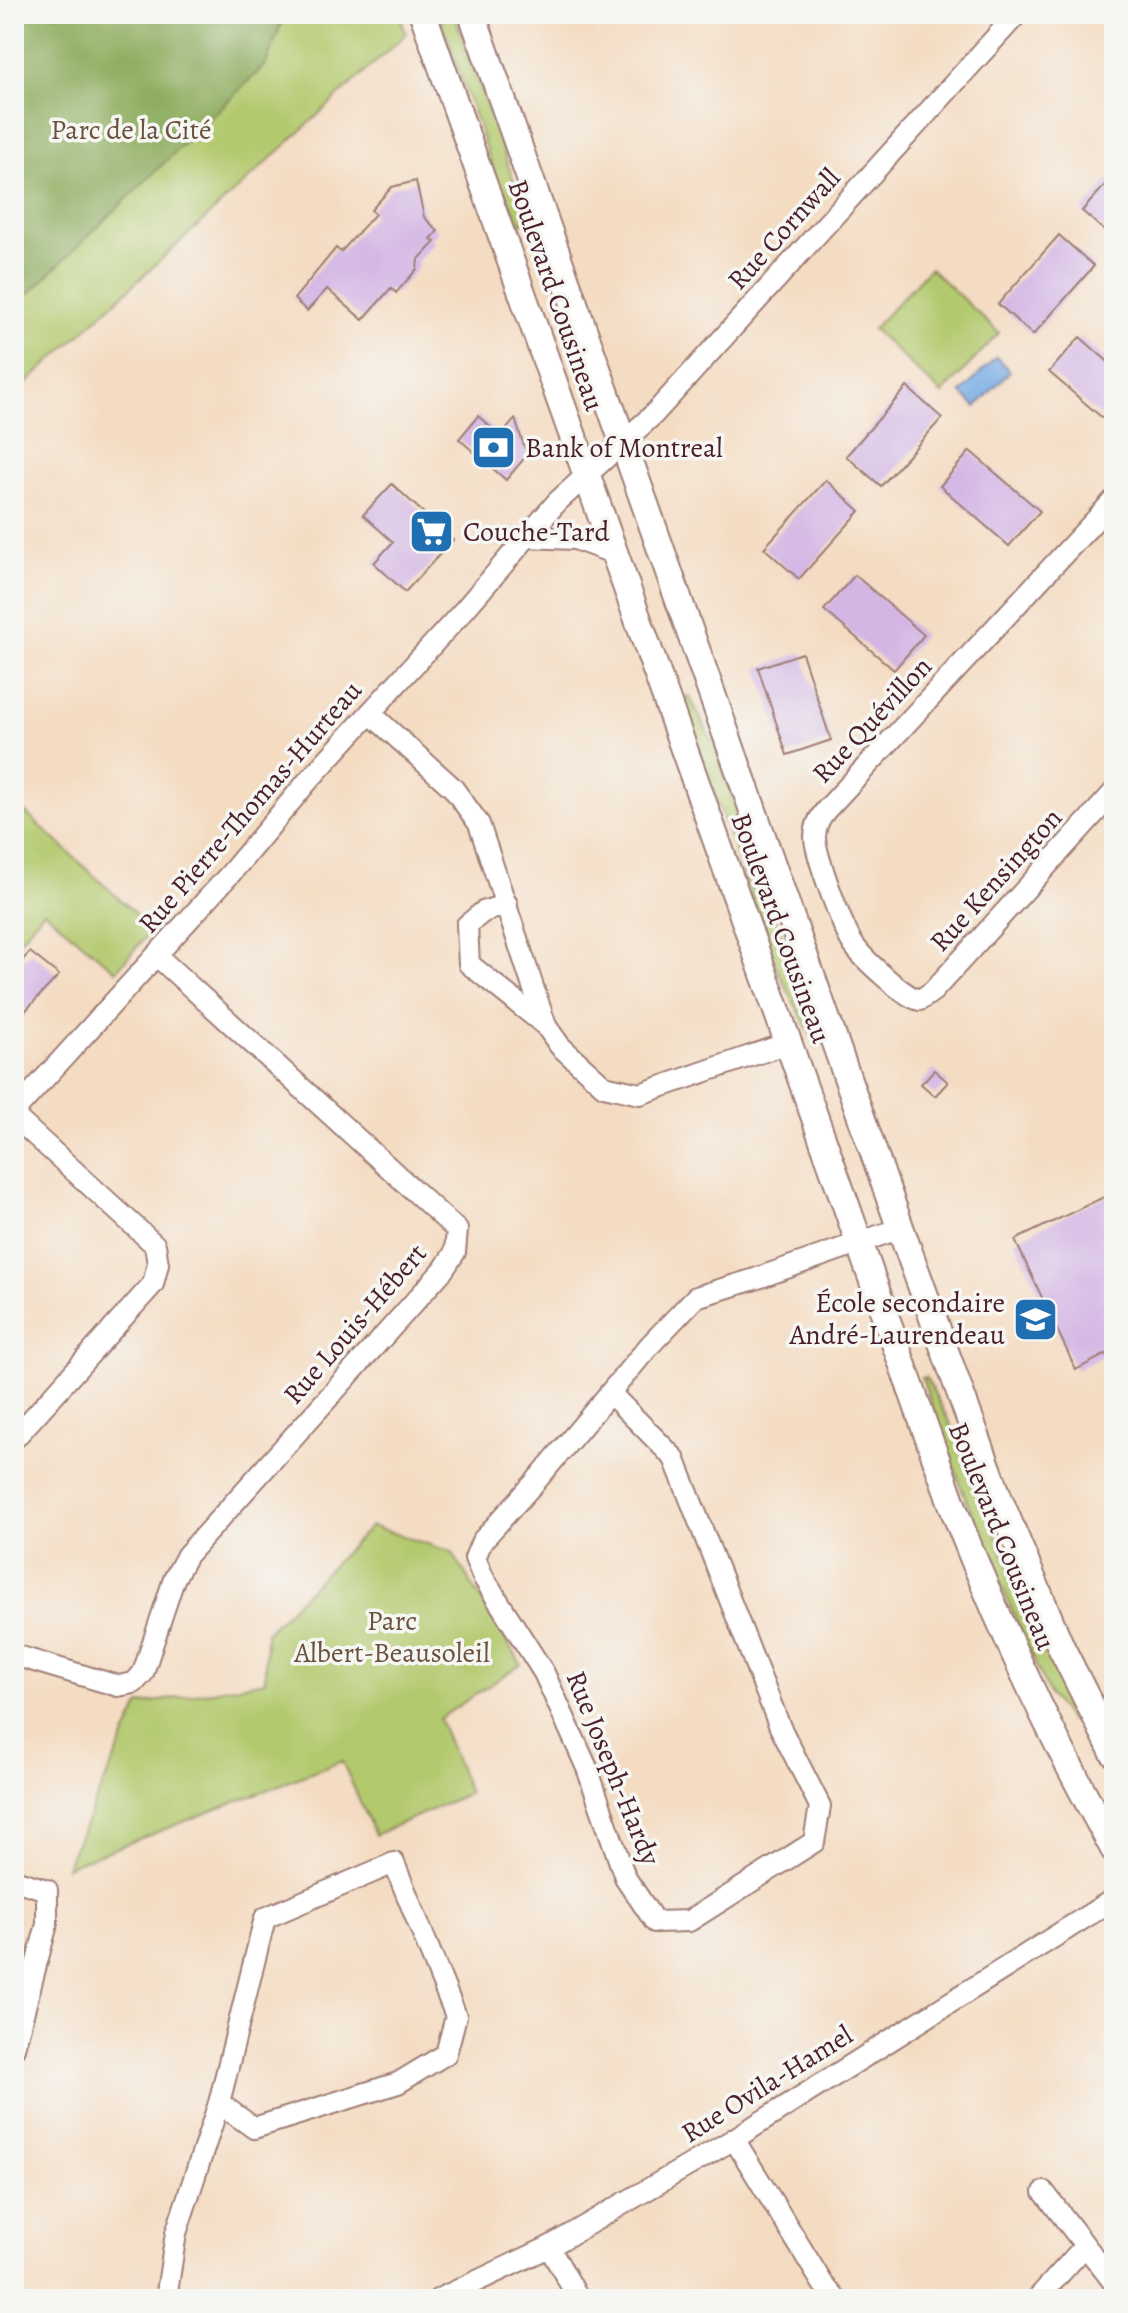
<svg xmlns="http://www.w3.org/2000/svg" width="1128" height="2313" font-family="Alegreya,serif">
	<rect width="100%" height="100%" fill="#f6f6f2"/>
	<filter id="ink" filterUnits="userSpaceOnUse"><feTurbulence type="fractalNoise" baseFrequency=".0125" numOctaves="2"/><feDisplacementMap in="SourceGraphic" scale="16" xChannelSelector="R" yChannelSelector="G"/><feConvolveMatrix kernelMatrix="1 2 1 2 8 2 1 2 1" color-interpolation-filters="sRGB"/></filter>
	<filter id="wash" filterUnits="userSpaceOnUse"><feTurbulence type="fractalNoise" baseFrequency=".006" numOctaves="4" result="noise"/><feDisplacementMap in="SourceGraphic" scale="32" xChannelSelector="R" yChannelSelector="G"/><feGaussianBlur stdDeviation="1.8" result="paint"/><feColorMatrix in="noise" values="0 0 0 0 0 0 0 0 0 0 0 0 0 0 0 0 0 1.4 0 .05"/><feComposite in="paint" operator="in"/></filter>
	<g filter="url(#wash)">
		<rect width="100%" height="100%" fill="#f4dcc2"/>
		<g fill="#b3c96d" stroke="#7e744c" stroke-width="2">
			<polygon points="14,14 399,14 406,34 14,395"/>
			<polygon points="439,14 454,14 528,221 521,223 498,183"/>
			<polygon points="930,268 999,333 942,394 873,329"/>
			<polygon points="689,696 713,743 821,1046 817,1048 778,971 681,700"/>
			<polygon points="14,802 152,929 116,971 44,911 14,947"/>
			<polygon points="926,1377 959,1441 1016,1585 1077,1717 1070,1721 1050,1696 1023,1637 963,1492 922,1378"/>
			<polygon points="371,1526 452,1552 521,1664 439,1719 469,1793 375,1835 342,1761 66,1867 139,1705 265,1681 266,1633"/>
		</g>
		<polygon fill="#8ead60" stroke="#6c6646" stroke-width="2" points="14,14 285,14 266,64 14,308"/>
		<polygon fill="#74abe3" stroke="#5f6587" stroke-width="2" points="996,357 1010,371 976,407 961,393"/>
		<g id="blocks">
			<g fill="#d3b6e4">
				<polygon points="1114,175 1114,239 1082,211"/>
				<polygon points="416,181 424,217 438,231 431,239 435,242 418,260 417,269 396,293 391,288 363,320 327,289 307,311 294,299 336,248 341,252 375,214 371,210 392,187"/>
				<polygon points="1059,235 1094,266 1033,335 998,304"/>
				<polygon points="1080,337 1114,367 1114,428 1049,372"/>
				<polygon points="907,387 942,418 881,486 846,456"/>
				<polygon points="478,416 501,436 515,419 527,455 506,480 459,439"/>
				<polygon points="970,451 1040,511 1009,546 940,486"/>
				<polygon points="826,480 860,511 799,579 764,548"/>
				<polygon points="392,484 453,540 405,592 374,563 393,542 363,515"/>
				<polygon points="855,575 924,635 894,670 824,610"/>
				<polygon points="802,653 831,740 787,755 758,668"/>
				<polygon points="30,952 59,975 14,1023 14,969"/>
				<polygon points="934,1070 948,1082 935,1096 921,1084"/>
				<polygon points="1114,1192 1114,1350 1076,1370 1015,1240"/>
			</g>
		</g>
	</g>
	<g filter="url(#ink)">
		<use href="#blocks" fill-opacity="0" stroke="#9f7e76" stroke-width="2"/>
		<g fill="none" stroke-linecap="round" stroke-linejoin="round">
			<defs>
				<g id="minor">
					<path d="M1114,500L826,810C819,818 815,827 815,838C816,856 843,929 853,944C862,958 905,998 920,1000L933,991L1114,792"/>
					<polyline points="526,537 575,539 613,553"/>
					<polyline points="370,713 453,788 479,824 546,1026 560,1046 604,1086 640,1094 788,1043"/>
					<polyline points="507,904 483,912 467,925 469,964 546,1026"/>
					<polyline points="14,1112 231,873 307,782 465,609 557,502 654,414 1017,14"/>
					<polyline points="14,1116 155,1245 158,1264 153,1284 14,1439"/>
					<polyline points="610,1393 674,1458 780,1727 820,1806 814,1842 689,1921 655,1922 625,1877 587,1768 544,1673 483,1577 475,1558 482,1541 536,1481 650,1345 696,1297 755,1279 901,1228"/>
					<polyline points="14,1655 118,1686 134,1683 143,1673 174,1579 187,1555 444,1269 455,1252 457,1230 157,956"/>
					<polyline points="14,1880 47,1890 47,1924 14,2048"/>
					<polyline points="734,2139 823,2284 836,2299"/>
					<polyline points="1044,2192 1114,2283"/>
					<polyline points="549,2247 579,2299"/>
					<polyline points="166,2299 176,2233 219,2103 265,1918 394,1863 456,2016 446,2054 398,2083 254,2128 219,2103"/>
					<polyline points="439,2299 549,2247 734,2139 1114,1899"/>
					<polyline points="1037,2299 1085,2246"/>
				</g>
				<g id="major">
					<path d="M423,14L956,1515C1001,1630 1053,1741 1114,1849"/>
					<polyline points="472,14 906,1244 999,1499 1061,1647 1114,1753"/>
				</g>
			</defs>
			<use href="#minor" stroke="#9f7e76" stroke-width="24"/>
			<use href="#major" stroke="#9f7e76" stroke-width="30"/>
			<use href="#minor" stroke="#fff" stroke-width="20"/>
			<use href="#major" stroke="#fff" stroke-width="26"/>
		</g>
	</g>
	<defs>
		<symbol id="bank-square" viewBox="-11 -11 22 22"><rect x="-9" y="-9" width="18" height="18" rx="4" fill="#1f6fb2" stroke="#f6f6f2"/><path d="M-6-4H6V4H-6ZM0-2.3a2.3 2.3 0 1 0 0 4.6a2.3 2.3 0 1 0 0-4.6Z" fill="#fff"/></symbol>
		<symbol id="supermarket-square" viewBox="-11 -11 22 22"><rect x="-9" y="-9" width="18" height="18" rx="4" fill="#1f6fb2" stroke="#f6f6f2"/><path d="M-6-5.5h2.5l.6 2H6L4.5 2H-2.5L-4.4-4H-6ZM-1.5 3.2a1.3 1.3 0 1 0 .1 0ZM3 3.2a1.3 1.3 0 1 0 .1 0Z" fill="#fff"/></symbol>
		<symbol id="school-square" viewBox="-11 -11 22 22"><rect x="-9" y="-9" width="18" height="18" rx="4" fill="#1f6fb2" stroke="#f6f6f2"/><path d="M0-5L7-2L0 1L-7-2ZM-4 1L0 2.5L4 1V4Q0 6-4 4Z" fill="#fff"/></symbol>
	</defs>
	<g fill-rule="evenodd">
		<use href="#bank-square" x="468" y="422" width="51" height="51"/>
		<use href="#supermarket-square" x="406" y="506" width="51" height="51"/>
		<use href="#school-square" x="1010" y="1294" width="51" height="51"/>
	</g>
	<g text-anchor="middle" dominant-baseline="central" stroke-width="7" stroke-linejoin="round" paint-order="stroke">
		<g font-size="28" fill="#6a523f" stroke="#f6f6f2">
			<text x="131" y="130">Parc de la Cité</text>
			<text x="392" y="1621">Parc<tspan x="392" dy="32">Albert-Beausoleil</tspan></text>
		</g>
		<g font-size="28" fill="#4a1f2b" stroke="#f6f6f2">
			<text transform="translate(784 229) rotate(-48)">Rue Cornwall</text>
			<text transform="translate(556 295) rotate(71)">Boulevard Cousineau</text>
			<text transform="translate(872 720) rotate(-47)">Rue Quévillon</text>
			<text transform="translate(250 807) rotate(-49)">Rue Pierre-Thomas-Hurteau</text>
			<text transform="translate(996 880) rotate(-48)">Rue Kensington</text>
			<text transform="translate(781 928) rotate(70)">Boulevard Cousineau</text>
			<text transform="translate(355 1324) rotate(-49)">Rue Louis-Hébert</text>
			<text transform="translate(1002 1536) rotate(68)">Boulevard Cousineau</text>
			<text transform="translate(613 1768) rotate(68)">Rue Joseph-Hardy</text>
			<text transform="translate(767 2084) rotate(-32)">Rue Ovila-Hamel</text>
		</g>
		<g font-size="28" fill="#4a1f2b" stroke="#f6f6f2" text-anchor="start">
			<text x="525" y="448">Bank of Montreal</text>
			<text x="463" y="532">Couche-Tard</text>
			<text x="1005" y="1303" text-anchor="end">École secondaire<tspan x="1005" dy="32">André-Laurendeau</tspan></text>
		</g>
	</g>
	<rect width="1128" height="2313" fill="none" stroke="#f6f6f2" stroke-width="48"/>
</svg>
